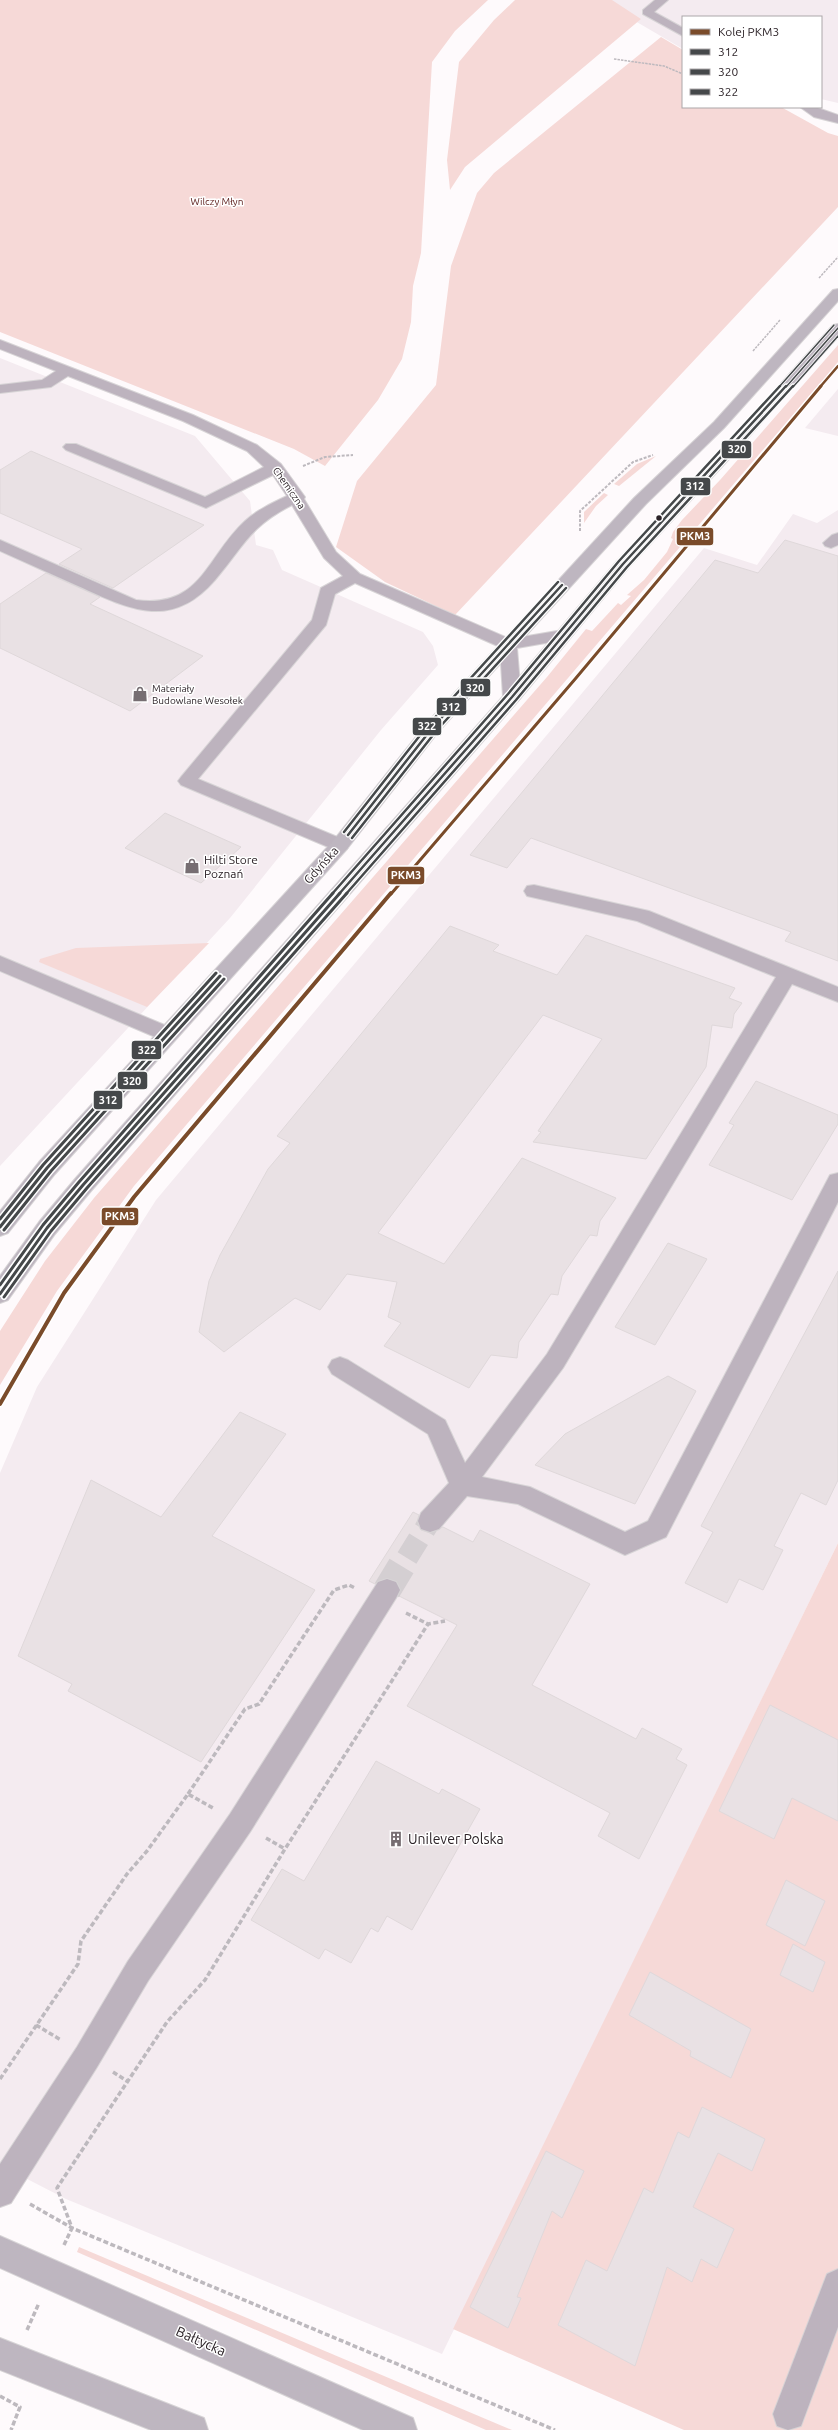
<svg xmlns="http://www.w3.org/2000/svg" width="838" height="2430" font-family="Ubuntu,sans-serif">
	<rect width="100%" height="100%" fill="#fefafc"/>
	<g fill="#f4ebf0">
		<polygon points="599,0 838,0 838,103 821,99 821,17 683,17 683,49"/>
		<polygon points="0,358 195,436 250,501 256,545 273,550 282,570 423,632 433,646 438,665 381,730 230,918 0,1166"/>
		<polygon points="838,389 838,436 805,428"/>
		<polygon points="838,510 838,1543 442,2354 66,2199 0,2165 0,1473 37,1387 156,1200 704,548 757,565 793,514 817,523"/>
	</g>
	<g fill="#f6d9d7">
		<polygon points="0,0 488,0 455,31 432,62 421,253 413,286 411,322 402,359 378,400 325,466 294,449 0,332"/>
		<polygon points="515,0 612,0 641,19 465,167 450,190 447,160 459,62 494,20"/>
		<polygon points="661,37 683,50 683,107 781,107 828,133 838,136 838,207 455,615 385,582 336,547 357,481 436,385 451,266 477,193 494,173"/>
		<polygon points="838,345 838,362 134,1186 57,1291 0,1385 0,1331 45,1261 94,1198 547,677 586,629 592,631 618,603 621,605 631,596 627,595 644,580 667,552 673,539 671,538 673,532 682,520 720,480"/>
		<polygon points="656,456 619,486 614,484 637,464"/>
		<polygon points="604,493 608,495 596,506 584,523 584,512"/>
		<polygon points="209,943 147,1007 39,962 40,959 76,948"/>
		<polygon points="838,1543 838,2430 684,2430 453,2329"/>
		<polygon points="79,2247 512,2430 486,2430 77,2252"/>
	</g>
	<g fill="#e9e1e4" stroke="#dfd8da">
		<polygon points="31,451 204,525 113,588 59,564 82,549 0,513 0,470"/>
		<polygon points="785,540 838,556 838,961 785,941 791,932 531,838 507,868 470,855 715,560 758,573"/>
		<polygon points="46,573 100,597 90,604 203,656 130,711 0,648 0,604"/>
		<polygon points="165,813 241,847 201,883 125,848"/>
		<polygon points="450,926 499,945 493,951 557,975 586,935 735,988 729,998 742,1003 734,1014 732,1028 712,1025 706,1067 646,1159 533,1142 541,1132 538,1131 602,1039 543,1015 378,1233 444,1264 522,1158 616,1198 600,1221 597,1236 590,1235 562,1276 558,1295 551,1294 519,1342 517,1358 491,1355 469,1388 384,1346 401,1323 388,1317 397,1282 347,1274 320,1310 295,1298 224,1352 199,1332 209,1281 220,1255 268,1169 290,1143 277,1136"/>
		<polygon points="756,1081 838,1115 838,1124 792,1200 709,1165 734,1125 729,1123"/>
		<polygon points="668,1243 707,1259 655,1345 615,1327"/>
		<polygon points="838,1271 838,1480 826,1505 801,1493 774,1546 783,1550 763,1590 739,1579 727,1603 685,1583 713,1532 701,1526"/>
		<polygon points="668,1376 696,1391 635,1504 535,1465 565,1434"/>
		<polygon points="240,1412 286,1434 212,1536 315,1590 201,1762 68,1691 72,1684 18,1656 91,1480 161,1517"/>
		<polygon points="413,1512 419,1515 417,1522 421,1530 430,1533 443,1527 473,1542 480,1530 590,1584 532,1685 636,1739 642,1728 682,1749 676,1759 687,1765 639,1859 598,1836 610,1813 407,1706 457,1625 399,1596 401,1589 396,1581 387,1578 378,1581 375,1584 369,1581"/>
		<polygon points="770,1705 838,1740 838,1821 792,1798 774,1839 719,1811"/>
		<polygon points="376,1761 439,1794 442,1789 480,1809 412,1930 387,1916 378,1932 371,1928 351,1963 325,1949 319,1959 251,1920 282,1869 304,1881"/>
		<polygon points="786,1880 825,1901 805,1946 766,1925"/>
		<polygon points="793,1944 825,1962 813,1992 780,1975"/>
		<polygon points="650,1972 751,2029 731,2078 690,2056 691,2051 629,2015"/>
		<polygon points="702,2107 765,2139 752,2171 718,2153 693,2207 734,2229 717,2268 701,2259 692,2282 667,2267 635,2366 558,2325 586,2260 607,2271 644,2188 653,2193 678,2132 689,2138"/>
		<polygon points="546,2151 584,2171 562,2218 552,2211 517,2297 521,2298 508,2328 470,2307"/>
	</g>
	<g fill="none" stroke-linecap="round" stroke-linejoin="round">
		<polyline stroke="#d4cfd2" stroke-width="22" stroke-dasharray="22 11" stroke-linecap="butt" points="407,1558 430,1521"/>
		<polyline stroke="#d4cfd2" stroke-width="28" stroke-dasharray="28 14" stroke-linecap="butt" points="387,1590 407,1557"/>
		<defs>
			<g id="minor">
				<polygon points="655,0 668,0 654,12 683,28 683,36 643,14 643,10"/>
				<polygon points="800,107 815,107 838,115 838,123 814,117"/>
				<path d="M0,340L193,415L257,445L281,464L305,497L304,499L336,552L360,574L510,639L563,630L569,631L571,635L569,639L563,640L517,648L521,697L518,701H506L503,697L500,647L355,583L335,594L326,625L198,779L347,841L349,845L347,849L340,851L333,849L181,785L178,781L181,777L312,620L321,588L343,576L324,558L292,505C249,527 244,546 215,580C171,631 129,609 78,586C52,574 26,563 0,551V540L136,600C201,609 206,557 245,521C257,510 272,503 287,496L273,475L206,508L66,450L63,447L66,444H76L205,497L264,467L247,451L183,421L68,376L51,387L0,393V385L42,380L56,371L0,349Z"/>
				<polygon points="838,533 838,545 831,548 825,546 823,543 832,535"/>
				<polygon points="534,885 649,911 838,987 838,1002 792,984 563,1368 482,1477 530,1487 625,1532 648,1521 830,1175 838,1173 838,1202 666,1537 625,1555 518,1504 467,1496 439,1529 430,1532 421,1529 418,1521 421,1513 449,1483 428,1434 332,1374 328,1367 332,1360 340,1357 348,1360 445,1420 465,1463 547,1354 776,977 637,921 527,896 524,891 527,886"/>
				<polygon points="0,956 174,1029 177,1034 174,1039 167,1041 160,1039 0,971"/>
				<polygon points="387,1579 396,1582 400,1590 396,1598 250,1832 148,1981 97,2067 11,2203 0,2207 0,2164 77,2047 128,1961 230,1814 378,1582"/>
				<polygon points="838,2269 838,2327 801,2426 788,2430 777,2426 773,2414 827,2274"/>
			</g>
			<g id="major">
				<polygon points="838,289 838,301 724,428 646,504 439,731 347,849 55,1174 8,1233 0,1236 0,1211 39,1162 333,841 427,723 634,498 714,422 833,290"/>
				<polygon points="838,324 838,337 729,459 629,567 518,701 91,1191 55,1234 8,1300 0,1303 0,1276 39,1222 75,1179 506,693 617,561 719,453 833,325"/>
				<polygon points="0,2236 413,2418 417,2430 363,2430 0,2268"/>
				<polygon points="0,2338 204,2418 208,2430 151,2430 0,2370"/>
			</g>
		</defs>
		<use href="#minor" stroke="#d7d4d6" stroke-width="2"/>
		<use href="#major" stroke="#d7d4d6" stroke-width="2"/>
		<g stroke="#bdb9be" stroke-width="1.5" stroke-dasharray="2.5 1" stroke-linecap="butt">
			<polyline points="614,59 664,66 683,74"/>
			<polyline points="819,278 838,257"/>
			<polyline points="753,351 780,320"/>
		</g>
		<g stroke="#bdb9be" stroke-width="2" stroke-dasharray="3 1.5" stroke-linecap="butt">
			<polyline points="303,466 325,457 353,455"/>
			<polyline points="580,531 580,511 633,462 653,455"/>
		</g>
		<g stroke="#bdb9be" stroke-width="3.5" stroke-dasharray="5 2.5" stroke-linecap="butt">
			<polyline points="406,1613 428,1624 445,1621"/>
			<polyline points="188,1794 245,1709 259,1704 334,1590 349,1585 355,1588"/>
			<polyline points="266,1838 285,1849"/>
			<polyline points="36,2025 61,2040"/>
			<polyline points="113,2072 127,2081"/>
			<polyline points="0,2079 78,1964 81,1941 127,1874 147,1851 188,1794 213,1808"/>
			<polyline points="30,2204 72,2228 555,2430"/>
			<polyline points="64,2245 72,2228 57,2188 167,2022 205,1980 285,1849 428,1624"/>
			<polyline points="27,2330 39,2303"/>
			<polyline points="0,2396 20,2407 11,2430"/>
		</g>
		<use href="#minor" fill="#bdb3be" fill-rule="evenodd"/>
		<use href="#major" fill="#beb6c0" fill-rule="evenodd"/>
		<defs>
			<polyline id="bus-1-far2" points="786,387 838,328"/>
			<g id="bus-1-far1">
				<polyline points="348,835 433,727 562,585"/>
				<polyline points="339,894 512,697 623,564 786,386"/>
			</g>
			<g id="bus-1">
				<polyline points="0,1227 47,1168 220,976"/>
				<polyline points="0,1294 47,1228 83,1185 340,893"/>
			</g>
			<polyline id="bus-2-far2" points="793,387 838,336"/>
			<g id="bus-2-far1">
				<polyline points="352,838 437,730 566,588"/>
				<polyline points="346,894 516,700 627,567 793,386"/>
			</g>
			<g id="bus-2">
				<polyline points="4,1230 51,1171 224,979"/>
				<polyline points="4,1297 51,1231 87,1188 347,893"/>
			</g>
			<polyline id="bus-3-far2" points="779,387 834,325"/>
			<g id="bus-3-far1">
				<polyline points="344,832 429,724 558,582"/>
				<polyline points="332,894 508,694 619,561 780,386"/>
			</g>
			<g id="bus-3">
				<polyline points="0,1219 43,1165 216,973"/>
				<polyline points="0,1285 43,1225 79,1182 333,893"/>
			</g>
		</defs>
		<use href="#bus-1-far2" stroke="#fff" stroke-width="3"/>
		<use href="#bus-1-far1" stroke="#fff" stroke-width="5"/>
		<use href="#bus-1" stroke="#fff" stroke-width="6"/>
		<use href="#bus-2-far2" stroke="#fff" stroke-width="3"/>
		<use href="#bus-2-far1" stroke="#fff" stroke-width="5"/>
		<use href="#bus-2" stroke="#fff" stroke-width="6"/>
		<use href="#bus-3-far2" stroke="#fff" stroke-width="3"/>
		<use href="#bus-3-far1" stroke="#fff" stroke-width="5"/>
		<use href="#bus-3" stroke="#fff" stroke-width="6"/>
		<use href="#bus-1-far2" stroke="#45484a" stroke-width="1.5"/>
		<use href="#bus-1-far1" stroke="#45484a" stroke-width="2.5"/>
		<use href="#bus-1" stroke="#45484a" stroke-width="3"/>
		<use href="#bus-2-far2" stroke="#45484a" stroke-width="1.5"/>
		<use href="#bus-2-far1" stroke="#45484a" stroke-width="2.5"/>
		<use href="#bus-2" stroke="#45484a" stroke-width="3"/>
		<use href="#bus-3-far2" stroke="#45484a" stroke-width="1.5"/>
		<use href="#bus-3-far1" stroke="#45484a" stroke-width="2.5"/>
		<use href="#bus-3" stroke="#45484a" stroke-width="3"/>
		<defs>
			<polyline id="rail-1-far2" points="820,387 838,366"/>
			<polyline id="rail-1-far1" points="391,894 576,678 821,386"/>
			<polyline id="rail-1" points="0,1404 64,1293 134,1197 391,893"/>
		</defs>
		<use href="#rail-1-far2" stroke="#fff" stroke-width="4"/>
		<use href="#rail-1-far1" stroke="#fff" stroke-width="5.5"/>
		<use href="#rail-1" stroke="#fff" stroke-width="7"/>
		<use href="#rail-1-far2" stroke="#7a4b2a" stroke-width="2.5"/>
		<use href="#rail-1-far1" stroke="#7a4b2a" stroke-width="3"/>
		<use href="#rail-1" stroke="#7a4b2a" stroke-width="4"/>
	</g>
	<defs>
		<symbol id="shop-bare" viewBox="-9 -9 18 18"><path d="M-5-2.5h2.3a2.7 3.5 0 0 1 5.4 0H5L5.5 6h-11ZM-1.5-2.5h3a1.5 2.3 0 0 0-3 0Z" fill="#766e72" stroke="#fff" stroke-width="2.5" paint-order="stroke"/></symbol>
		<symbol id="building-bare" viewBox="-9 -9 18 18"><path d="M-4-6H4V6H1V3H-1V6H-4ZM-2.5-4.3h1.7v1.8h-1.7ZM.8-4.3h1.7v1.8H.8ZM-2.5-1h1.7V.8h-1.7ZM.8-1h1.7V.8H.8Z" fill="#766e72" stroke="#fff" stroke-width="2.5" paint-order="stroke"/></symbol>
	</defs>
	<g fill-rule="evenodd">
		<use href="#shop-bare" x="129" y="683" width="22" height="22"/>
		<use href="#shop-bare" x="181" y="855" width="22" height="22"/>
		<use href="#building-bare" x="385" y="1828" width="22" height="22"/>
	</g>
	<circle fill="#2c2328" stroke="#fff" stroke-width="1.5" cx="659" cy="518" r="3.5"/>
	<g text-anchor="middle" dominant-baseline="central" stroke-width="3" stroke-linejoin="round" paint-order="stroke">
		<g font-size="10" fill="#5a1b19" stroke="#fff">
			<text x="217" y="201">Wilczy Młyn</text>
		</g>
		<g font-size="10" fill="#2c2328" stroke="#fff">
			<text transform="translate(289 488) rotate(55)">Chemiczna</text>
		</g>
		<g font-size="10" fill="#2c2328" stroke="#fff" text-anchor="start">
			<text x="152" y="688">Materiały<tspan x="152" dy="12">Budowlane Wesołek</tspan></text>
		</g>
		<g font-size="12" fill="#2c2328" stroke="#fff" text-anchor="start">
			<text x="204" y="859">Hilti Store<tspan x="204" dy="14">Poznań</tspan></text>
		</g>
		<g font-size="12" fill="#2c2328" stroke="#fff">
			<text transform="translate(321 865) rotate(-48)">Gdyńska</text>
		</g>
		<g font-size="14" fill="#2c2328" stroke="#fff" text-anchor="start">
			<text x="408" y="1839">Unilever Polska</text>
		</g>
		<g font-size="14" fill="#2c2328" stroke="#fff">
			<text transform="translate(201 2341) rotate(24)">Bałtycka</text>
		</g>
	</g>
	<g stroke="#fff" stroke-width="1.5">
		<rect x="721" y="440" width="31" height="19" rx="4" fill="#45484a"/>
		<rect x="680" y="477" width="31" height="19" rx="4" fill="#45484a"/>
		<rect x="676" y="527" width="38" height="19" rx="4" fill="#7a4b2a"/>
		<rect x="460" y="678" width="31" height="19" rx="4" fill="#45484a"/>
		<rect x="436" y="697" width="31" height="19" rx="4" fill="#45484a"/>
		<rect x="412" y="717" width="30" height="19" rx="4" fill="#45484a"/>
		<rect x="387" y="866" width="38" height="19" rx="4" fill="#7a4b2a"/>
		<rect x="131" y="1040" width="31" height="20" rx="4" fill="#45484a"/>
		<rect x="117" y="1071" width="31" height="19" rx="4" fill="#45484a"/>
		<rect x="93" y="1090" width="30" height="20" rx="4" fill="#45484a"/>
		<rect x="101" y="1207" width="38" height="19" rx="4" fill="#7a4b2a"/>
	</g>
	<g font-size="11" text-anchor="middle" font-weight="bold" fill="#fff">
		<text x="737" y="453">320</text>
		<text x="695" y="490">312</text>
		<text x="695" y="540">PKM3</text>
		<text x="475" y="692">320</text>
		<text x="451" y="711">312</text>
		<text x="427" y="730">322</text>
		<text x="406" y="879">PKM3</text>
		<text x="147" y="1054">322</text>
		<text x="132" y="1085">320</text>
		<text x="108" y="1104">312</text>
		<text x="120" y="1220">PKM3</text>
	</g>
	<rect x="682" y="16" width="140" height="92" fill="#ffffff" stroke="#aba7a9"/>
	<rect x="690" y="29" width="20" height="6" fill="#7a4b2a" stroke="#aba7a9"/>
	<text x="718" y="36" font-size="12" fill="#2c2328">Kolej PKM3</text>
	<rect x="690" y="49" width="20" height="6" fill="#45484a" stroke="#aba7a9"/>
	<text x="718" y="56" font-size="12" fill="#2c2328">312</text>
	<rect x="690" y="69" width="20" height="6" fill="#45484a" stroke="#aba7a9"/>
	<text x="718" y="76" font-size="12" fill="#2c2328">320</text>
	<rect x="690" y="89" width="20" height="6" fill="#45484a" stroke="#aba7a9"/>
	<text x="718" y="96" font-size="12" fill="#2c2328">322</text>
</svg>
